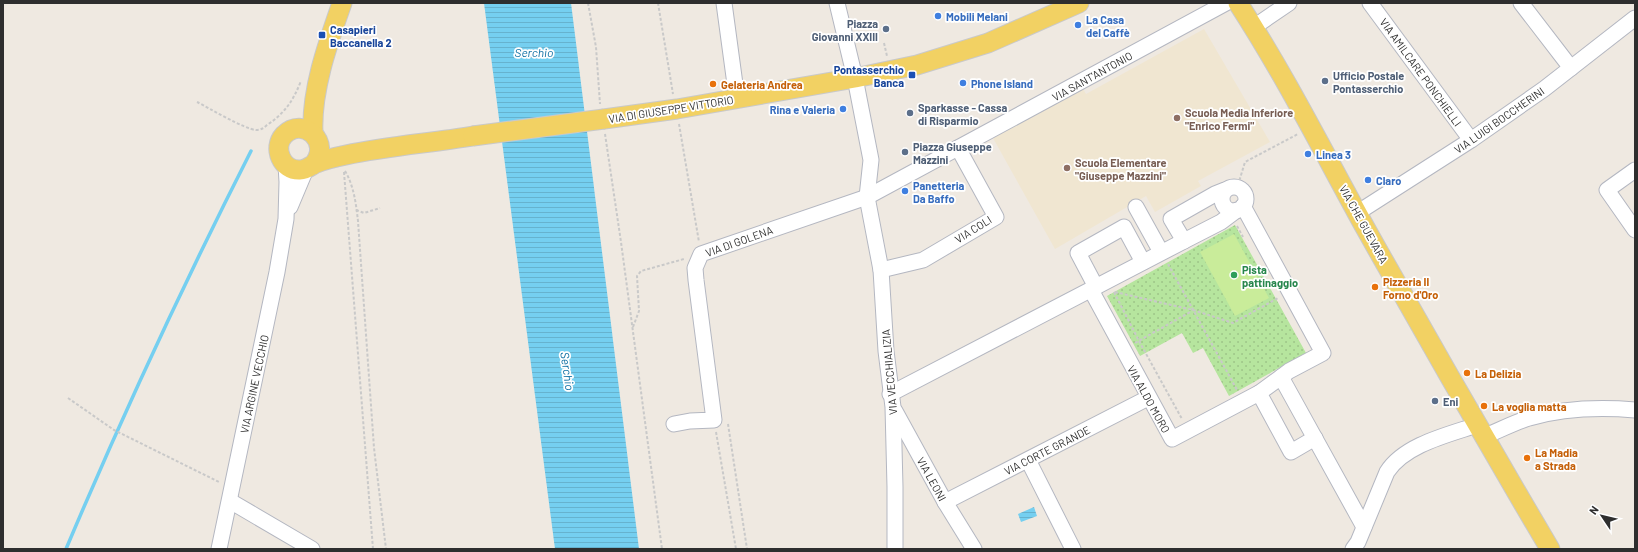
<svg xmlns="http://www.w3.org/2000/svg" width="1638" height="552" font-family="Barlow,sans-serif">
	<defs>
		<pattern id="grass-dots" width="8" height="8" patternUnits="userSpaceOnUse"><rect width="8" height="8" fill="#b6e59e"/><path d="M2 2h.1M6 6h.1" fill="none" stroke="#9dc588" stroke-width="1.8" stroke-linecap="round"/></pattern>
		<pattern id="water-rules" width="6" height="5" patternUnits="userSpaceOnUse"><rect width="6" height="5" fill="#75cff0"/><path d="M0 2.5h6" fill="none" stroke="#66b2ce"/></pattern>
	</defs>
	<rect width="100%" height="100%" fill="#efe9e1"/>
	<polygon fill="#f0e6d1" points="1204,29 1270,142 1198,181 1201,186 1155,212 1146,196 1055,249 993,138 1082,87 1086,94"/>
	<polygon fill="url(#grass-dots)" points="1235,225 1306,353 1229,396 1203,348 1193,353 1182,333 1140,356 1107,296"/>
	<polygon fill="#c9ec9a" points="1234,234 1269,298 1235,316 1200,252"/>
	<g fill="url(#water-rules)">
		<polygon points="484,3 571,3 639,549 555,549"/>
		<polygon points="1034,507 1037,516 1021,522 1018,514"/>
	</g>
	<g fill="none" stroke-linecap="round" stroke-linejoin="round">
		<path stroke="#75cff0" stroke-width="3.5" d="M66,549C123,414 185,281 251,151"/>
		<defs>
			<g id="minor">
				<polyline points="724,3 737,99"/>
				<polyline points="837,3 855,78 871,160 867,197 881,270 886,351 893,407 895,487 895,549"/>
				<polyline points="1370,3 1471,140"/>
				<polyline points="1521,3 1571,68"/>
				<polyline points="1254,27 1289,3"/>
				<polyline points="1635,170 1607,190 1635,230"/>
				<circle cx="1234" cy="199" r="12"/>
				<polyline points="1225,190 1215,194 1171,219 1184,241 1221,222 1237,210"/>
				<polyline points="1243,206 1323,353 1289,371 1281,377"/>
				<polyline points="290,207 306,169"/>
				<polyline points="1136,207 1161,252"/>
				<polyline points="1357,213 1471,140 1544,89 1635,18"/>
				<polyline points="881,270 923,260 996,217 958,148"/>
				<polyline points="1096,287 1078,253 1124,227 1143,262"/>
				<polyline points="1091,290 1172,439 1259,393 1281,377 1364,527"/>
				<polyline points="1259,393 1291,452 1315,438"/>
				<polyline points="890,394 1184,241"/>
				<polyline points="895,411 945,502 974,549"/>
				<polyline points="674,424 690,421 714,420 696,280 695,268 701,254 867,197 1226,3"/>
				<path d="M1483,437C1498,431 1513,423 1529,418C1564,408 1599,407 1635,410"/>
				<polyline points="1028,460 1073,549"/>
				<polyline points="230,501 312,549"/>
				<polyline points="945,502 1148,398"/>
				<polyline points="219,549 277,272 286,219 287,182 286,165"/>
				<path d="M1353,549L1358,542L1387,472C1404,445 1447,435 1477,425"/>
			</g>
			<g id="major">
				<path d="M1238,3C1286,77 1325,155 1367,231C1427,338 1488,444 1550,549"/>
				<polyline points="604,119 677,109 855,78 917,65 988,43 1079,3"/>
				<path d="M313,133C311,90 328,43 342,3"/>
				<path d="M313,165C333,143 303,115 284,135C272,148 282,171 300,170C306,170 309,167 314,164C323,160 336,157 346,155C388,146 431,143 473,136"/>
			</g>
		</defs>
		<use href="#minor" stroke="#b4b7c1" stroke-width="17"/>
		<use href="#major" stroke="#c9c9c9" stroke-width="21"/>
		<g stroke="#c9c9c9" stroke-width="2" stroke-dasharray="3 2" stroke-linecap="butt">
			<polyline points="588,3 596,47 600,104"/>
			<polyline points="658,3 673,94"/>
			<polyline points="884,43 887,56"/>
			<path d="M197,102C209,108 244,129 256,130C261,130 264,128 267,125C285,113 293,101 301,81"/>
			<polyline points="679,124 699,242"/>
			<polyline points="605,134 621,242 662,549"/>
			<path d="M345,171C354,186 356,204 358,221L374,448L386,549"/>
			<polyline points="344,172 373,549"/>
			<polyline points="1238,185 1245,162 1298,134"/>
			<polyline points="356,210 364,213 380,208"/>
			<polyline points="1237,226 1243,237"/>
			<polyline points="1168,264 1237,390"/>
			<polyline points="1114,292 1139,341 1182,419"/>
			<polyline points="1115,292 1193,310 1233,323 1278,298"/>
			<polyline points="633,327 639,311 637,276 641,271 684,259"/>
			<polyline points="1135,343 1192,311"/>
			<polyline points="68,398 114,430 219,482"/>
			<polyline points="728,424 747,549"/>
			<polyline points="716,432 736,549"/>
		</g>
		<use href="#minor" stroke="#fff" stroke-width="15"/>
		<use href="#major" stroke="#f2d163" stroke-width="19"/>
		<defs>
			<polyline id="major-bridge" points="473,136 604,119"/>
		</defs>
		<use href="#major-bridge" stroke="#c9c9c9" stroke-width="21" stroke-linecap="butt"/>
		<use href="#major-bridge" stroke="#f2d163" stroke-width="19"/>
	</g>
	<g fill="#3f7fe0" stroke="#fff" stroke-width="1.5">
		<circle cx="938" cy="16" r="4"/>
		<circle cx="1078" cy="25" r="4"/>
		<circle cx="963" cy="83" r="4"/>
		<circle cx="843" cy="109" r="4"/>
		<circle cx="1308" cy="154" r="4"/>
		<circle cx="1368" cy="180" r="4"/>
		<circle cx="905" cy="191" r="4"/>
	</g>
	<g fill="#5c6f8a" stroke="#fff" stroke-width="1.5">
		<circle cx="886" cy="29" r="4"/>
		<circle cx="1325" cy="81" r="4"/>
		<circle cx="910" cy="113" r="4"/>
		<circle cx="905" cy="152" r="4"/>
		<circle cx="1435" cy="401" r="4"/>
	</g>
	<g fill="#1a4fb4" stroke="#fff" stroke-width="1.5">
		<rect x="318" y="31" width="8" height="8" rx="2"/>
		<rect x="908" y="71" width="8" height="8" rx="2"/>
	</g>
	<g fill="#e8710a" stroke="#fff" stroke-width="1.5">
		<circle cx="713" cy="84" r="4"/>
		<circle cx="1375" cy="287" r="4"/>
		<circle cx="1467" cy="373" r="4"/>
		<circle cx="1484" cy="406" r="4"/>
		<circle cx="1527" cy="458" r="4"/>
	</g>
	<g fill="#8d6e63" stroke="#fff" stroke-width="1.5">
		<circle cx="1177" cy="118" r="4"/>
		<circle cx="1067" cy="168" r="4"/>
	</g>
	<circle fill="#2e9e5b" stroke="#fff" stroke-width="1.5" cx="1234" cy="275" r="4"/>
	<g text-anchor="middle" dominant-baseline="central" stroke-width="3.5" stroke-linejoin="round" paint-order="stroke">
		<g font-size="11" font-weight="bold" fill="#366cbe" stroke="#fff" text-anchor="start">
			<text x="946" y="16">Mobili Melani</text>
			<text x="1086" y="19">La Casa<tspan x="1086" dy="13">del Caffè</tspan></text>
			<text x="971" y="83">Phone Island</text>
			<text x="835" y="109" text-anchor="end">Rina e Valeria</text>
			<text x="1316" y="154">Linea 3</text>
			<text x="1376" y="180">Claro</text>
			<text x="913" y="185">Panetteria<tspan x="913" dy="13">Da Baffo</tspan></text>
		</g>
		<g font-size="11" font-weight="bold" fill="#4e5e75" stroke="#fff" text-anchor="start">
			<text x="878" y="23" text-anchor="end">Piazza<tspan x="878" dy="13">Giovanni XXIII</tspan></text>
			<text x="1333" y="75">Ufficio Postale<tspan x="1333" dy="13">Pontasserchio</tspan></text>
			<text x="918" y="107">Sparkasse - Cassa<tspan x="918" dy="13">di Risparmio</tspan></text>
			<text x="913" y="146">Piazza Giuseppe<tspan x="913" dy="13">Mazzini</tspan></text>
			<text x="1443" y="401">Eni</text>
		</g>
		<g font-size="11" font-weight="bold" fill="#164399" stroke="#fff" text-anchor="start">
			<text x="330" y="29">Casapieri<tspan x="330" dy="13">Baccanella 2</tspan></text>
			<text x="904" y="69" text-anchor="end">Pontasserchio<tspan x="904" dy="13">Banca</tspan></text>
		</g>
		<g font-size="11" fill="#2e2e2e" stroke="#fff">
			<text transform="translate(1421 72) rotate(54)">VIA AMILCARE PONCHIELLI</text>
			<text transform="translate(1092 76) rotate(-29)">VIA SANT'ANTONIO</text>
			<text transform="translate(671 109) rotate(-9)">VIA DI GIUSEPPE VITTORIO</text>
			<text transform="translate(1499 120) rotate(-35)">VIA LUIGI BOCCHERINI</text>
			<text transform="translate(1364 224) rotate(61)">VIA CHE GUEVARA</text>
			<text transform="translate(973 229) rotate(-32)">VIA COLI</text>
			<text transform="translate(739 241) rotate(-20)">VIA DI GOLENA</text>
			<text transform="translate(889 372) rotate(-95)">VIA VECCHIALIZIA</text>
			<text transform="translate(254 384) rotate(-78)">VIA ARGINE VECCHIO</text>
			<text transform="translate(1149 399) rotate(61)">VIA ALDO MORO</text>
			<text transform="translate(1047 450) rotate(-27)">VIA CORTE GRANDE</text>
			<text transform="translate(932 479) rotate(61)">VIA LEONI</text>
		</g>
		<g font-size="11" font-weight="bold" fill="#c56008" stroke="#fff" text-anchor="start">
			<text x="721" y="84">Gelateria Andrea</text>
			<text x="1383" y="281">Pizzeria Il<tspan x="1383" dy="13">Forno d'Oro</tspan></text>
			<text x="1475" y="373">La Delizia</text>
			<text x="1492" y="406">La voglia matta</text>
			<text x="1535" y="452">La Madia<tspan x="1535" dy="13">a Strada</tspan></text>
		</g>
		<g font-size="11" font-weight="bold" fill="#785e54" stroke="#fff" text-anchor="start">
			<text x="1185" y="112">Scuola Media Inferiore<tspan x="1185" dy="13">"Enrico Fermi"</tspan></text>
			<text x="1075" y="162">Scuola Elementare<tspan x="1075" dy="13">"Giuseppe Mazzini"</tspan></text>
		</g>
		<g font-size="11" font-weight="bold" fill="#27864d" stroke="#fff" text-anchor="start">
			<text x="1242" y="269">Pista<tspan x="1242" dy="13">pattinaggio</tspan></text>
		</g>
		<g font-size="12" font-style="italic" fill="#0d6fa3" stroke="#fff">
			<text x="534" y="52">Serchio</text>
			<text transform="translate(568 371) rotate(82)">Serchio</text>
		</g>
	</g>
	<rect width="1638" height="552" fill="none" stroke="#2e2e2e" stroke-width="8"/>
	<g transform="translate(1602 516) rotate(305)" stroke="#ffffff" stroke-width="3" paint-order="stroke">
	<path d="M0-3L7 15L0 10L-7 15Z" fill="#2e2e2e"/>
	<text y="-6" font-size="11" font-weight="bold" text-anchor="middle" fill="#2e2e2e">N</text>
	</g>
</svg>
